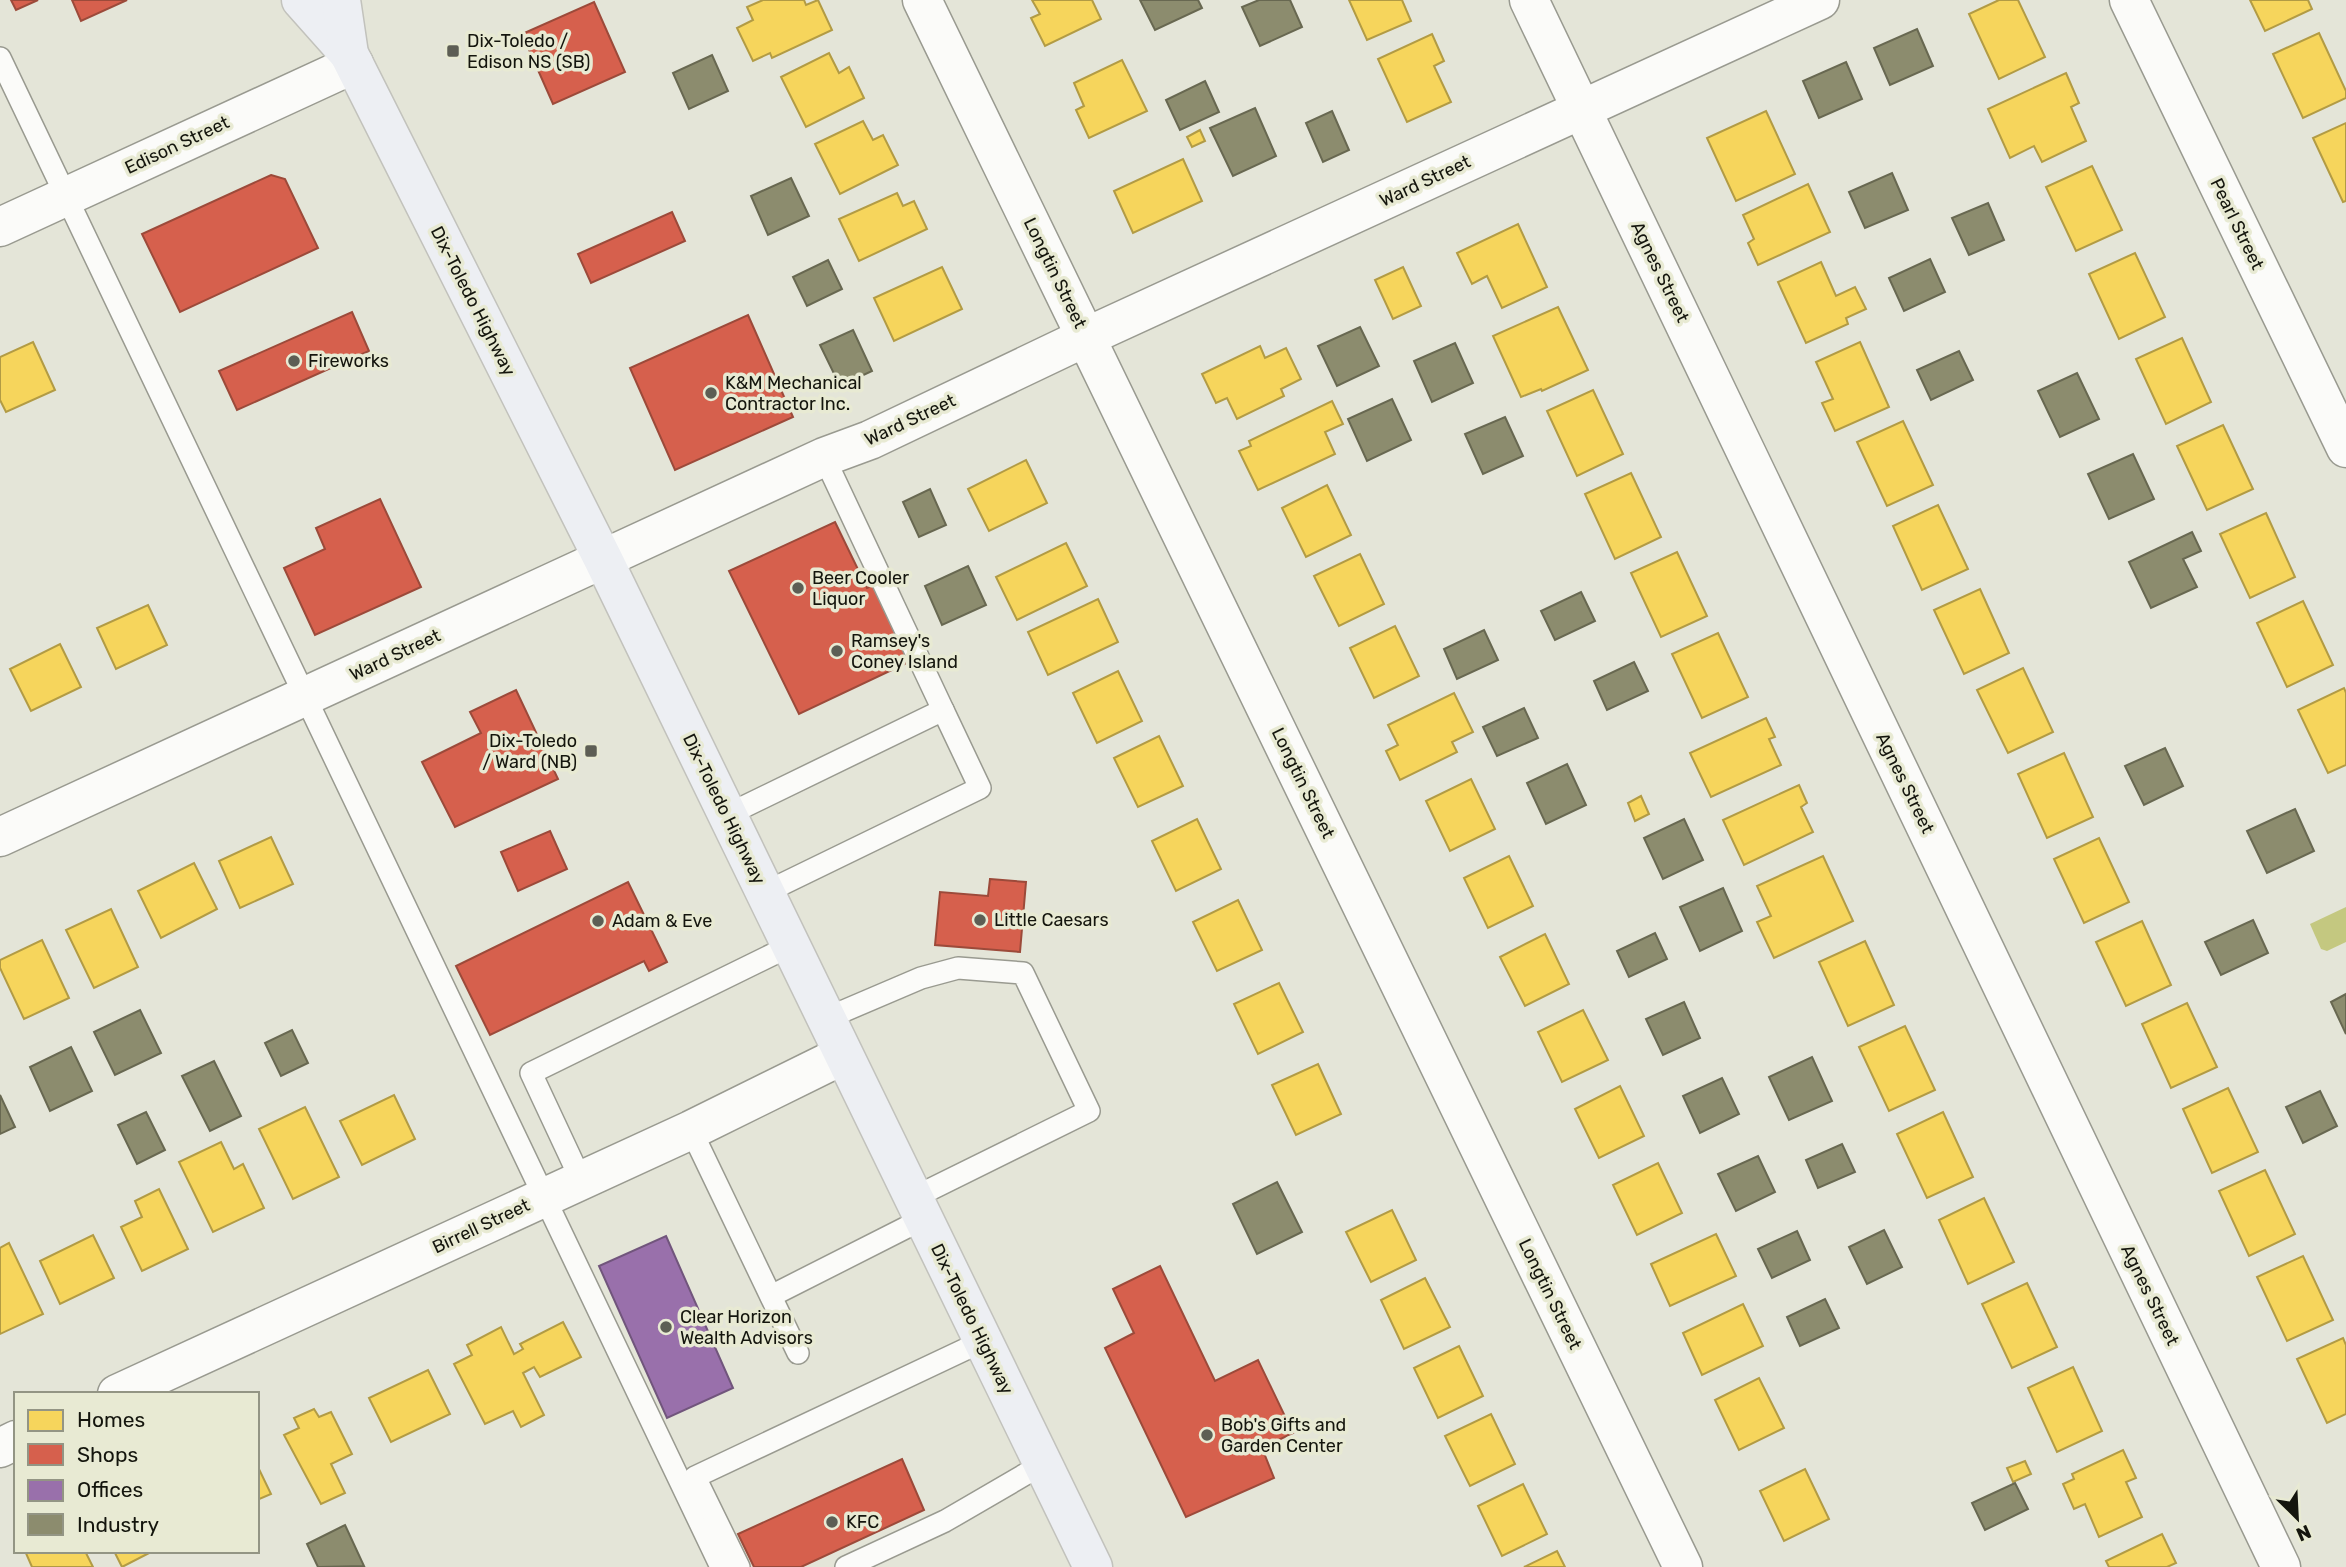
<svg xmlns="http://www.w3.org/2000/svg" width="2346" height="1567" font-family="Rubik,sans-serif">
	<rect width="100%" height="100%" fill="#e4e5d8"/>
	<polygon fill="#c4c880" points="2346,907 2346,942 2327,951 2321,949 2310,924"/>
	<g fill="#f6d55c" stroke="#b29b44" stroke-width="2">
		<polygon points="763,0 804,0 806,5 818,0 832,30 772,58 770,53 753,61 737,28 753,20 747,7"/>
		<polygon points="1032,0 1092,0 1101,19 1045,46 1031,18 1040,14"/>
		<polygon points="1349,0 1402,0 1411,21 1367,40"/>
		<polygon points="1999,0 2018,0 2045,57 1999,79 1969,14"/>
		<polygon points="2250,0 2308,0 2312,9 2265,31"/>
		<polygon points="2319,33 2346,91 2346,98 2303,118 2273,54"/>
		<polygon points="1432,34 1444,61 1434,66 1451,102 1407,122 1378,59"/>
		<polygon points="829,53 839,73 849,67 864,98 806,127 781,77"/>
		<polygon points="1122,60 1147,111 1089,138 1076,110 1084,106 1074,83"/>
		<polygon points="2066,73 2079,103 2071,107 2086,141 2042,162 2034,146 2010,158 1988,109"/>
		<polygon points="1766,111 1795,174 1736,201 1707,138"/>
		<polygon points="863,121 873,140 883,135 898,165 840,194 815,144"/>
		<polygon points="2346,123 2346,201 2343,202 2313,138"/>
		<polygon points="1200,130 1205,141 1192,147 1187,137"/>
		<polygon points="1183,159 1202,201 1133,233 1114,191"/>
		<polygon points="2092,166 2122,230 2076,251 2046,187"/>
		<polygon points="1808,184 1830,232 1758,265 1748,243 1754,239 1743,215"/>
		<polygon points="897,193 903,206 914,201 927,229 859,261 839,219"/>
		<polygon points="1518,224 1547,287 1502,308 1487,276 1472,284 1457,253"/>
		<polygon points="2135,253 2165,317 2119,339 2089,274"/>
		<polygon points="1821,262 1836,296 1855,287 1866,309 1846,318 1848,324 1806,343 1778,282"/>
		<polygon points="942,267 962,309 894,341 874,298"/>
		<polygon points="1403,267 1421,306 1393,319 1375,280"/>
		<polygon points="1558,307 1588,370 1542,391 1541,389 1521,397 1493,336"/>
		<polygon points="2182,338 2211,402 2166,424 2136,359"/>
		<polygon points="33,342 55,390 6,412 0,400 0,357"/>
		<polygon points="1860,342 1889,407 1835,431 1822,403 1833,399 1816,362"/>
		<polygon points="1260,346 1265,358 1286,348 1301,379 1281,389 1284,396 1237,419 1227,398 1216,403 1202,374"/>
		<polygon points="1593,390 1623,454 1577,476 1547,411"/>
		<polygon points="1332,401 1343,424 1325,432 1335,454 1258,490 1239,451 1251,446 1249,441"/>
		<polygon points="1903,421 1933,485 1887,506 1857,442"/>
		<polygon points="2223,425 2253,489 2207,510 2177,446"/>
		<polygon points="1026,460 1047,503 989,531 968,489"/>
		<polygon points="1631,473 1661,537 1615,559 1585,494"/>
		<polygon points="1327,485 1351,535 1306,557 1282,508"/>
		<polygon points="1938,505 1968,569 1922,590 1893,526"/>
		<polygon points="2266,513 2295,577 2250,598 2220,534"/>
		<polygon points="1066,543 1087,586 1017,620 996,577"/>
		<polygon points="1677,552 1707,616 1661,637 1631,573"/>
		<polygon points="1360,554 1384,604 1339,626 1314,576"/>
		<polygon points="1980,589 2009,653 1964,674 1934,610"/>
		<polygon points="1098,599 1118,642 1048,675 1028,632"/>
		<polygon points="2303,601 2333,665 2287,687 2257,623"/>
		<polygon points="148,605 167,645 116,669 97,628"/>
		<polygon points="1395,626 1419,676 1374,698 1350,648"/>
		<polygon points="1718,633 1748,697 1702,718 1672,654"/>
		<polygon points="60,644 81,687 31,711 10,669"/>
		<polygon points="2023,668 2053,732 2008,753 1977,690"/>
		<polygon points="1118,671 1142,721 1097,743 1073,693"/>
		<polygon points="2344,688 2346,693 2346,765 2328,773 2298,710"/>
		<polygon points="1454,693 1473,732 1452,742 1457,752 1400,780 1386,751 1398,745 1388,725"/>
		<polygon points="1766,718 1775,737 1769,739 1781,765 1711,797 1690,753"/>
		<polygon points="1159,736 1183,786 1138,807 1114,758"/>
		<polygon points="2064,753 2093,817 2047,838 2018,774"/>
		<polygon points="1471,779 1495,829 1450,851 1426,801"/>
		<polygon points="1799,785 1807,803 1801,807 1813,832 1744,865 1723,820"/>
		<polygon points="1641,796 1649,814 1635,821 1628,803"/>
		<polygon points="1197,819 1221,869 1176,891 1152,841"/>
		<polygon points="271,837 293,884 240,908 219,861"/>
		<polygon points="2099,838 2129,902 2084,923 2054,859"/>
		<polygon points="1509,856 1533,906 1488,928 1464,878"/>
		<polygon points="1823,856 1853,921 1774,958 1757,922 1771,916 1757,886"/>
		<polygon points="194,863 217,909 161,938 138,891"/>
		<polygon points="1238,900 1262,950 1217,971 1193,922"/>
		<polygon points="111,909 138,967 94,988 66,930"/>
		<polygon points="2142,921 2171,985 2126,1006 2096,942"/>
		<polygon points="1545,934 1569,984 1525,1006 1500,957"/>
		<polygon points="42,940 69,998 24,1019 0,968 0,960"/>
		<polygon points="1865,941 1894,1005 1848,1026 1819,962"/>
		<polygon points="1279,983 1303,1032 1258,1054 1234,1004"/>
		<polygon points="2187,1003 2217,1067 2171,1088 2142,1024"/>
		<polygon points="1583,1010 1608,1060 1562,1082 1538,1032"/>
		<polygon points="1905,1026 1935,1090 1889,1111 1859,1047"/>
		<polygon points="1318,1064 1341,1114 1296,1135 1272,1085"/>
		<polygon points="1620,1086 1644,1136 1599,1158 1575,1109"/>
		<polygon points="2228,1088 2258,1152 2212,1173 2183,1109"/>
		<polygon points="394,1095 415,1139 362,1165 340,1121"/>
		<polygon points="305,1107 339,1177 293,1199 259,1129"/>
		<polygon points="1943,1112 1973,1177 1927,1198 1897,1134"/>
		<polygon points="221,1142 234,1169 243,1164 264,1208 213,1232 179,1162"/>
		<polygon points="1658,1163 1682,1213 1637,1235 1613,1185"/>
		<polygon points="2265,1170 2295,1234 2249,1256 2219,1191"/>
		<polygon points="159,1189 188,1249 142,1271 121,1227 142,1217 135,1201"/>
		<polygon points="1984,1198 2014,1262 1968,1284 1939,1220"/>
		<polygon points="1392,1210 1416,1260 1371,1282 1346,1232"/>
		<polygon points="1716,1234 1736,1276 1670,1306 1651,1264"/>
		<polygon points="93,1235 114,1278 60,1304 40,1261"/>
		<polygon points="9,1243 43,1314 0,1334 0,1248"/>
		<polygon points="2303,1256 2333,1320 2287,1341 2257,1277"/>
		<polygon points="1425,1278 1450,1327 1404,1349 1381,1300"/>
		<polygon points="2027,1283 2057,1347 2012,1368 1982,1304"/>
		<polygon points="1743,1304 1763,1346 1702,1375 1683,1333"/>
		<polygon points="563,1322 581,1357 540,1377 534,1367 523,1373 544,1415 521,1427 513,1411 485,1424 454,1364 472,1355 467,1345 501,1327 514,1354 523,1349 520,1344"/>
		<polygon points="2343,1338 2346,1345 2346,1414 2327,1423 2297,1359"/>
		<polygon points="1459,1346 1483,1396 1438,1418 1414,1368"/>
		<polygon points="2073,1367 2102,1431 2057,1452 2028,1388"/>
		<polygon points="428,1370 450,1414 391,1442 369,1398"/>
		<polygon points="1759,1378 1784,1428 1739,1450 1715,1400"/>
		<polygon points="314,1409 319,1417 331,1412 352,1454 331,1464 345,1493 321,1504 284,1435 299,1428 294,1418"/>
		<polygon points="1491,1414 1515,1464 1470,1486 1445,1436"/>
		<polygon points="2123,1450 2136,1478 2126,1482 2142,1517 2099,1537 2085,1504 2074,1509 2063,1484 2074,1479 2072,1474"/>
		<polygon points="2025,1461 2031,1474 2013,1482 2007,1468"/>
		<polygon points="257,1465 271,1494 257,1500"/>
		<polygon points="1805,1469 1829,1519 1784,1541 1760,1491"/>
		<polygon points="1523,1484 1547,1534 1502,1556 1478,1506"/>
		<polygon points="2162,1534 2176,1563 2167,1567 2109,1567 2106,1561"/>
		<polygon points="25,1551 85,1551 93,1567 32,1567"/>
		<polygon points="114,1551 153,1551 122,1567"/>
		<polygon points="1557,1551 1565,1567 1524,1567"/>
	</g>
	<g fill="#d6604d" stroke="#9c4a3a" stroke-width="2">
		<polygon points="11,0 38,0 16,10"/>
		<polygon points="72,0 127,0 81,21"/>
		<polygon points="594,2 625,72 553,104 522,34"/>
		<polygon points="271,175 285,179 318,248 180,312 142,234"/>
		<polygon points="672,212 685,241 591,283 578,254"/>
		<polygon points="352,312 369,351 237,410 219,371"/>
		<polygon points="748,315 793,417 675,470 630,368"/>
		<polygon points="380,499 421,587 315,635 284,568 325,549 316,528"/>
		<polygon points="835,522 867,588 876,584 913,660 799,714 729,571"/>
		<polygon points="516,690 558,779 455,827 422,762 481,733 470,712"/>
		<polygon points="550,831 567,869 518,891 501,852"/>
		<polygon points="990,879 1026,882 1020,952 935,945 940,892 988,896"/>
		<polygon points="628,882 667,962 649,971 644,961 490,1035 456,966"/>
		<polygon points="1160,1266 1215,1381 1258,1360 1293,1433 1262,1448 1274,1478 1186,1517 1105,1348 1134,1333 1113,1289"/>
		<polygon points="902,1459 924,1510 801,1567 754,1567 738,1534"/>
	</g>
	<polygon fill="#9970ab" stroke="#71557c" stroke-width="2" points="666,1236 733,1388 667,1418 599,1266"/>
	<g fill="#8c8c6e" stroke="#686851" stroke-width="2">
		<polygon points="1140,0 1198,0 1202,8 1155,30"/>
		<polygon points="1259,0 1290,0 1302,27 1260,46 1242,7"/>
		<polygon points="1917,29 1933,66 1890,85 1874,48"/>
		<polygon points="712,55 728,91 689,109 673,73"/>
		<polygon points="1846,62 1862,99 1819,118 1803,81"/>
		<polygon points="1205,81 1219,112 1180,130 1166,100"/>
		<polygon points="1255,108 1276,156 1233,176 1210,128"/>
		<polygon points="1332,111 1349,150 1323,162 1306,123"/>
		<polygon points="1892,173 1908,210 1865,228 1849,192"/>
		<polygon points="791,178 809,216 768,235 751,196"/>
		<polygon points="1988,203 2004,240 1969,255 1952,218"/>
		<polygon points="1930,259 1945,292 1904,311 1889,278"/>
		<polygon points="828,260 842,289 807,306 793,277"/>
		<polygon points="1360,327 1379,366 1337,386 1318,346"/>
		<polygon points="853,330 872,371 840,386 820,345"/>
		<polygon points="1455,343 1473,383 1432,402 1414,361"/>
		<polygon points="1959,351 1973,380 1931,400 1917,370"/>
		<polygon points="2077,373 2099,419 2060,437 2038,391"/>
		<polygon points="1392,399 1411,440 1367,461 1348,419"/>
		<polygon points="1505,417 1523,456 1483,474 1465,434"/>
		<polygon points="2133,454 2154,499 2109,519 2088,474"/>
		<polygon points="930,489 946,525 919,537 903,502"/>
		<polygon points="2192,532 2201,551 2183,559 2197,587 2151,608 2129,562"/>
		<polygon points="968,566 986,605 942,625 925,586"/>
		<polygon points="1581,592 1595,621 1555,640 1541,611"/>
		<polygon points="1484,630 1498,660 1457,679 1444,649"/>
		<polygon points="1634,662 1648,691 1607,710 1594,681"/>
		<polygon points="1524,708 1538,738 1497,756 1483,727"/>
		<polygon points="2165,748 2183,786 2144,805 2125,766"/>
		<polygon points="1567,764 1586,805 1546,824 1527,783"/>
		<polygon points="2295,809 2314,851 2267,873 2247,831"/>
		<polygon points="1684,819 1703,860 1663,879 1644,838"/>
		<polygon points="1723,888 1742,931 1700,951 1680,907"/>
		<polygon points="2253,920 2268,953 2221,975 2205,942"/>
		<polygon points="1655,933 1667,959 1629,977 1617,951"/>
		<polygon points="2346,994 2346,1034 2331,1002"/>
		<polygon points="1684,1002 1700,1038 1663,1055 1646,1019"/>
		<polygon points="140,1010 161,1053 115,1075 94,1032"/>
		<polygon points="292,1030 308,1063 281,1076 265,1043"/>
		<polygon points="71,1047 92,1091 50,1111 30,1067"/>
		<polygon points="1812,1057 1832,1101 1789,1120 1769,1077"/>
		<polygon points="214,1061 241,1116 210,1131 182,1076"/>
		<polygon points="1722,1078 1739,1114 1700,1133 1683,1096"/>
		<polygon points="2320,1091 2337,1126 2303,1143 2286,1107"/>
		<polygon points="0,1095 15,1127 0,1134"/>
		<polygon points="146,1112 165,1150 137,1164 118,1125"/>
		<polygon points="1842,1144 1855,1172 1818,1188 1806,1160"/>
		<polygon points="1758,1156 1775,1192 1736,1211 1718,1174"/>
		<polygon points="1277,1182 1302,1232 1257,1254 1233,1204"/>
		<polygon points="1884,1230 1902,1267 1867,1284 1849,1247"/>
		<polygon points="1797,1231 1810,1260 1772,1278 1758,1249"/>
		<polygon points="1825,1299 1839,1328 1800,1346 1787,1317"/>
		<polygon points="2015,1483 2028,1509 1985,1530 1972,1503"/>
		<polygon points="345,1525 364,1566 318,1567 307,1544"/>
	</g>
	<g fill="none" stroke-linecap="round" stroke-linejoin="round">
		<defs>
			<g id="service">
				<polyline points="0,58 721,1567"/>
				<polyline points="824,457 943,710"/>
				<polyline points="727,815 943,710 980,788 764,893"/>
				<polyline points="825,1019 921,978 958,968 1023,973 1089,1111 913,1198"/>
				<polyline points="691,1130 798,1353"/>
				<polyline points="581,1180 531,1073 790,946"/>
				<polyline points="771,1296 923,1219"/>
				<polyline points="739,1567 695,1477 983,1341"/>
				<polyline points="846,1567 945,1521 1043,1464"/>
			</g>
			<g id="minor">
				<polyline points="922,0 1683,1567"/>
				<polyline points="1529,0 2281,1567"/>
				<polyline points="2129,0 2346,448"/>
				<polyline points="0,227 354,64"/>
				<polyline points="0,837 824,457 870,440 1086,337 1820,0"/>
				<polyline points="117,1394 691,1130 843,1055"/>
				<polyline points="0,1448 16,1440"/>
			</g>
			<g id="primary">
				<polyline points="301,0 349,54"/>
				<polyline points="341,0 349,54 354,64 603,559 1093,1567"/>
			</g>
		</defs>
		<use href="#service" stroke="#999a90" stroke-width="24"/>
		<use href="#minor" stroke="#999a90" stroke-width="41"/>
		<use href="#primary" stroke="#c2c2bc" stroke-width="41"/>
		<use href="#service" stroke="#fbfbf9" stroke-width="21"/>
		<use href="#minor" stroke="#fbfbf9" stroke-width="38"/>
		<use href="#primary" stroke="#edeff3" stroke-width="38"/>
	</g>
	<g fill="#5d5e54" stroke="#e8ead3" stroke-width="2.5">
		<rect x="446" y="44" width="14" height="14" rx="3.5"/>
		<circle cx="294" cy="361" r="7"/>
		<circle cx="711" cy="393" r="7"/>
		<circle cx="798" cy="588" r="7"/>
		<circle cx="837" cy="651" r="7"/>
		<rect x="584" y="744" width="14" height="14" rx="3.5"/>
		<circle cx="980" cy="920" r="7"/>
		<circle cx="598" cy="921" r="7"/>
		<circle cx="666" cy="1327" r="7"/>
		<circle cx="1207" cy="1435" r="7"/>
		<circle cx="832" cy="1522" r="7"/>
	</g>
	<g text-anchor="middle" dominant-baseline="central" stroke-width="7" stroke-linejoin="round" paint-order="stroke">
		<g font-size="18" fill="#14150d" stroke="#e8ead3" text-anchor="start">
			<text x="467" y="41">Dix-Toledo /<tspan x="467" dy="21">Edison NS (SB)</tspan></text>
			<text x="308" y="361">Fireworks</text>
			<text x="725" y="383">K&amp;M Mechanical<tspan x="725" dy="21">Contractor Inc.</tspan></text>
			<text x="812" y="578">Beer Cooler<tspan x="812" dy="21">Liquor</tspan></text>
			<text x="851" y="641">Ramsey's<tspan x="851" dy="21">Coney Island</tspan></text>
			<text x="577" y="741" text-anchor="end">Dix-Toledo<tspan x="577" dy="21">/ Ward (NB)</tspan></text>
			<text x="994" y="920">Little Caesars</text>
			<text x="612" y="921">Adam &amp; Eve</text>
			<text x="680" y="1317">Clear Horizon<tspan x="680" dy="21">Wealth Advisors</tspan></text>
			<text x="1221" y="1425">Bob's Gifts and<tspan x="1221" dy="21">Garden Center</tspan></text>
			<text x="846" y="1522">KFC</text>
		</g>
		<g font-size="18" fill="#14150d" stroke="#e8ead3">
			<text transform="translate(177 145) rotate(-25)">Edison Street</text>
			<text transform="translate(1425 181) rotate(-25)">Ward Street</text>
			<text transform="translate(2237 224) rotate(64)">Pearl Street</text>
			<text transform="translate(1660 272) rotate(64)">Agnes Street</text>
			<text transform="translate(1055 273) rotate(64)">Longtin Street</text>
			<text transform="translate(473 301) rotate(63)">Dix-Toledo Highway</text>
			<text transform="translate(910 420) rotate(-25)">Ward Street</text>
			<text transform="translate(395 655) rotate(-25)">Ward Street</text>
			<text transform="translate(1303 783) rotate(64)">Longtin Street</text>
			<text transform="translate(1905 783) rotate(64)">Agnes Street</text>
			<text transform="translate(724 809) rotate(64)">Dix-Toledo Highway</text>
			<text transform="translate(481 1226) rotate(-25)">Birrell Street</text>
			<text transform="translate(1550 1294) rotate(64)">Longtin Street</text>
			<text transform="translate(2150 1295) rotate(64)">Agnes Street</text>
			<text transform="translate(972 1319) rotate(64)">Dix-Toledo Highway</text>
		</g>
	</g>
	<rect x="14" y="1392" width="245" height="161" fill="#e8ead3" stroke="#939584" stroke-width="2"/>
	<rect x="28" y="1410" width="35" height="21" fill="#f6d55c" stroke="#939584" stroke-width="2"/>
	<text x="77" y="1427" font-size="21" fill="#14150d">Homes</text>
	<rect x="28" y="1444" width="35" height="21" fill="#d6604d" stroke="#939584" stroke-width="2"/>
	<text x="77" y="1462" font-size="21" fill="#14150d">Shops</text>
	<rect x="28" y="1480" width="35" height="21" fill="#9970ab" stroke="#939584" stroke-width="2"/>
	<text x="77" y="1497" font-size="21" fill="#14150d">Offices</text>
	<rect x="28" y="1514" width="35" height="21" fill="#8c8c6e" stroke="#939584" stroke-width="2"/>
	<text x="77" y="1532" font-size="21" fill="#14150d">Industry</text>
	<g transform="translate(2297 1518) rotate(156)" stroke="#e8ead3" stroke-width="5" paint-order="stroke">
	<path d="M0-5L12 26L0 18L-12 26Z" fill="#14150d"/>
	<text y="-10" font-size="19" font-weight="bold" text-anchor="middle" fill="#14150d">N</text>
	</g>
</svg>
